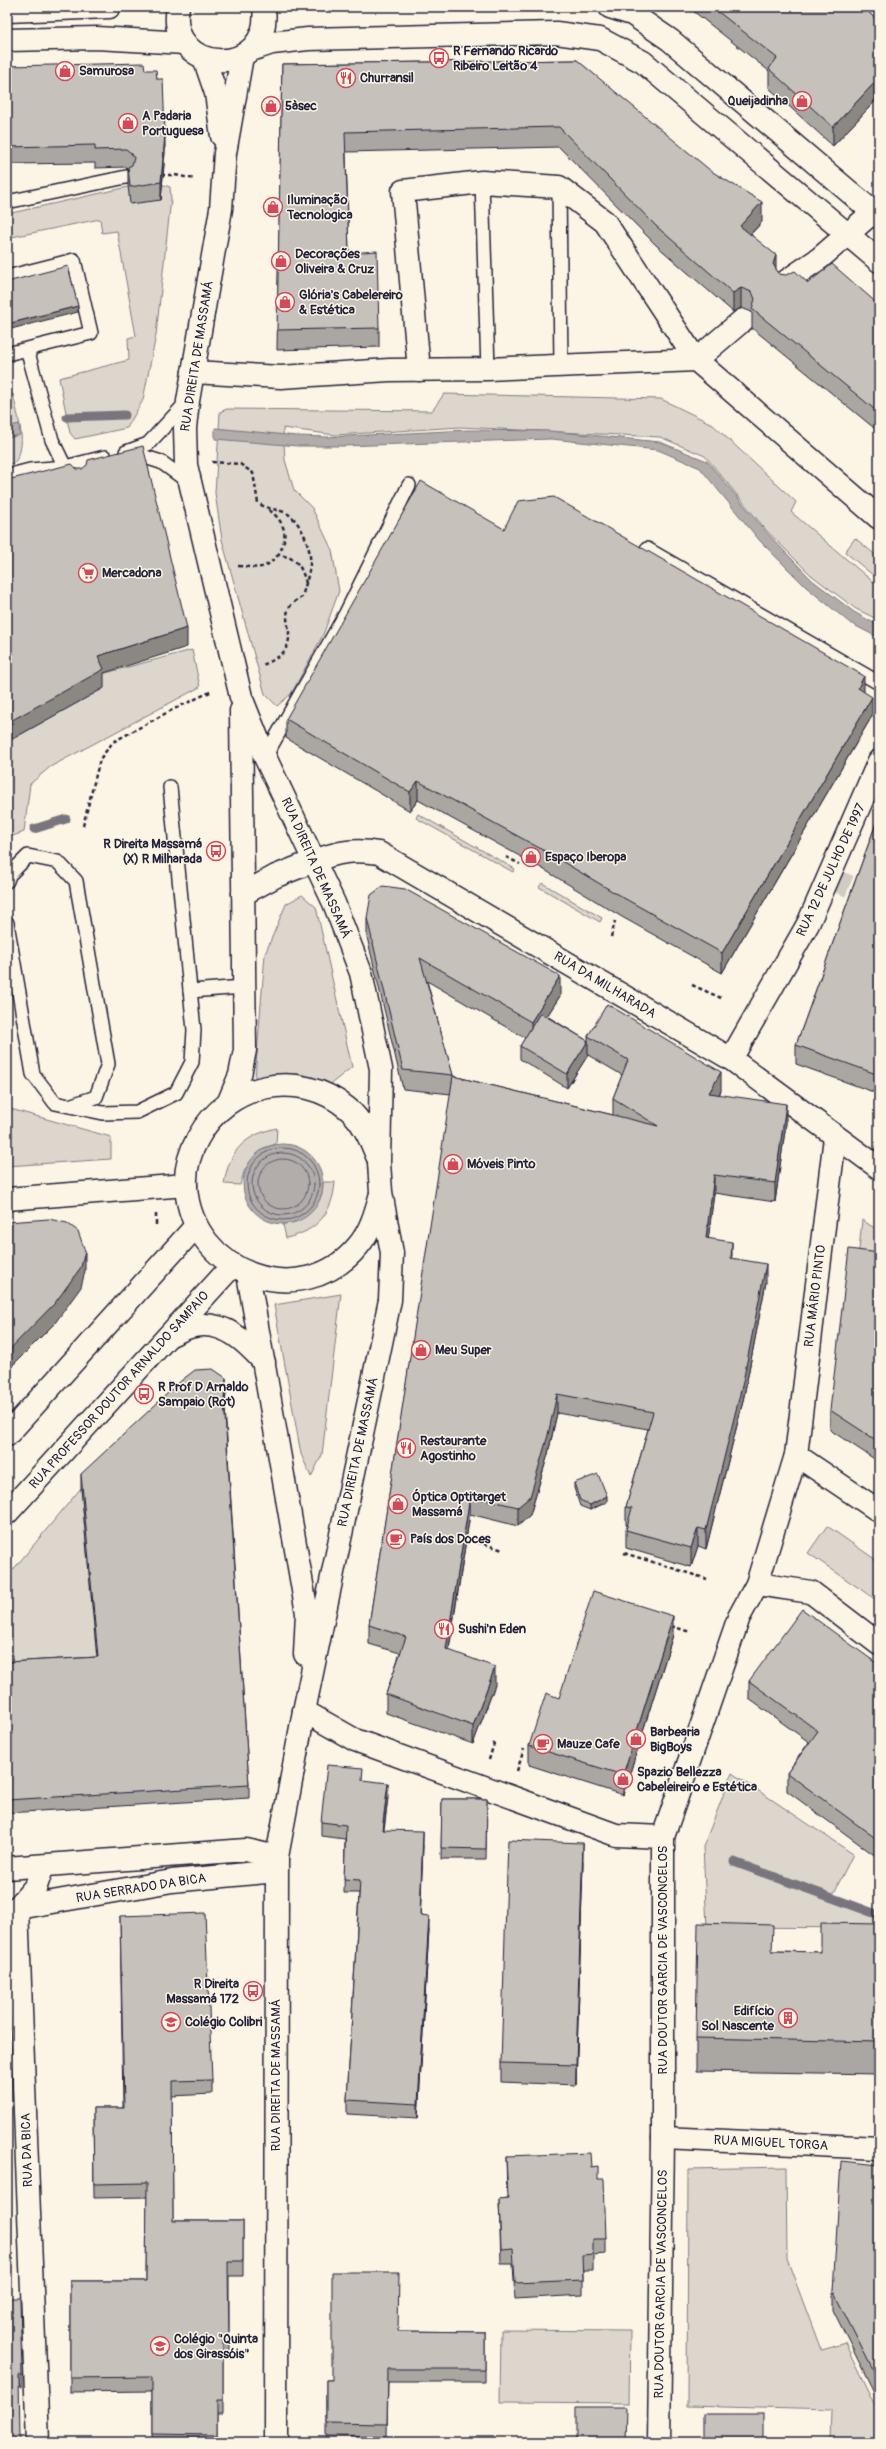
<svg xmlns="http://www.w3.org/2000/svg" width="886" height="2449" font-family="Pangolin,sans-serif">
	<rect width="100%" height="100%" fill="#fcf5e5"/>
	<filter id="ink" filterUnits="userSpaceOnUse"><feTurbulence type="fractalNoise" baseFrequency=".025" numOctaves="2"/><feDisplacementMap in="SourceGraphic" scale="8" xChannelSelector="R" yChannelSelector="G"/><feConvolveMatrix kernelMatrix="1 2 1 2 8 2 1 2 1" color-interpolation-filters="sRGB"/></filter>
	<g filter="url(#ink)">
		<g fill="#dcd6cc" stroke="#7f7c84">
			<polygon points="161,184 170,187 171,199 156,335 143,400 127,428 75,439 70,433 59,378 129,360 128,338 136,336 117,231 102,233 100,219 7,238 7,214 128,187"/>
			<path d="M13,394C17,415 29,446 14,463L7,464V396Z"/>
			<polygon points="444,394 661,399 712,424 796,502 791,512 879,587 879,620 856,609 811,575 767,531 705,456 660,437 460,427 335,435 283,428 285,460 294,490 312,508 332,550 339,591 323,635 291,694 277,706 265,694 222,540 215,493 220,412 227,409 432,411"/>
			<polygon points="855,538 879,558 879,571 874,576 845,552"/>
			<polygon points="192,650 200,687 50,767 30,784 24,832 7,838 7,742 104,688 98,675"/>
			<polygon points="418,814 515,869 513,872 416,818"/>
			<polygon points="542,883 602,918 600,922 539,887"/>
			<polygon points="302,895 316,907 352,1067 327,1087 297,1074 255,1078 265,954 286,904"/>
			<polygon points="7,1108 111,1137 111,1159 7,1166"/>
			<path d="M277,1128L276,1144L263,1148L245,1169L240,1185L224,1184C229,1151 244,1135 277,1128Z"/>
			<path d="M323,1182H335C333,1213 316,1232 286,1238L283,1224L296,1222L322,1195Z"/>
			<polygon points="862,1220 879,1231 879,1262 858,1259"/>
			<polygon points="341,1294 322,1455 311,1477 301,1454 274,1305"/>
			<polygon points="81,1488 98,1670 7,1675 7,1577"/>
			<polygon points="827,1526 879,1562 879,1602 808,1553"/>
			<polygon points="732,1773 853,1854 832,1897 879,1914 879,1928 707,1927 703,1847"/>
			<polygon points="786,2167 787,2259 821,2350 845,2343 879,2414 879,2442 831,2442 832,2410 687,2406 688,2169"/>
			<polygon points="501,2330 630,2331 629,2403 500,2402"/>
		</g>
		<g fill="#b2adab" stroke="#78757e">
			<polygon points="19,424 20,435 7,438 7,427"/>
			<polygon points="215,428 297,436 327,437 468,430 550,431 660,442 707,461 767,533 812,580 854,612 879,626 879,638 850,623 806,587 760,541 700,468 658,450 551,439 343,446 298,446 215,439"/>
			<circle cx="283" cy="1184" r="40"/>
		</g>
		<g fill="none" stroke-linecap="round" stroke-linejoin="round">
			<g stroke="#5c5a68" stroke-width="1">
				<circle cx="283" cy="1184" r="36"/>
				<circle cx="283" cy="1184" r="31"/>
				<circle cx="283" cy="1184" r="25"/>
			</g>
			<g stroke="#78757e" stroke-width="9">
				<polyline points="67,417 125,415"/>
				<polyline points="34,829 66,819"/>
				<polyline points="734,1862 879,1915"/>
			</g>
			<polyline stroke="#d0cbc3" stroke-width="22" stroke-dasharray="22 11" stroke-linecap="butt" points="829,878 879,898"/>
			<defs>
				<g id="service">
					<polyline points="482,182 488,369"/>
					<polyline points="559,187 561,366"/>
					<polyline points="7,202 126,177"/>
					<polyline points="7,277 74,260 91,333 7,354"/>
					<polyline points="27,349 52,440 65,467"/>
					<polyline points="126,452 148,444 187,402"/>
					<polyline points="129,452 161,462 190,483"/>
					<polyline points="7,476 30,470 65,467 105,457"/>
					<polyline points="647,549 879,683"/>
					<polyline points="265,757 345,615 409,485"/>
					<polyline points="7,881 9,875 28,856 58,862 76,881 108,1064 96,1097 72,1105"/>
					<polyline points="7,923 33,1074 55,1103 103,1113 137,1112 176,1093 192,1062 194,1030 170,787"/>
					<polyline points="190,991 244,987"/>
				</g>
				<g id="minor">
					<polyline points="785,282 820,258 879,207"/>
					<polyline points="696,360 743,320"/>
					<polyline points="419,370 403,191 482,182 559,187 605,222 696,360 879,518"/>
					<polyline points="193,372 281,377 389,370 488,369 696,360"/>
					<path d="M314,861C338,852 353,849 379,853L731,1059L879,1168"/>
					<polyline points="731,1059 808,924 879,761"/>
					<polyline points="835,1137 796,1455 757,1584 811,1592 879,1644"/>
					<polyline points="7,1199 186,1185"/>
					<path d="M171,1335C178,1332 186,1327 194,1326C224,1320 246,1342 264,1362"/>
					<polyline points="7,1435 196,1226"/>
					<polyline points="796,1455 879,1511"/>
					<polyline points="7,1513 232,1266"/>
					<polyline points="304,1711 355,1740 616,1835 663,1837 663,2138 659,2442"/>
					<polyline points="663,1837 739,1617 757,1584"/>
					<polyline points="7,1868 246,1850 277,1857"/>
					<polyline points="12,1909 172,1881 276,1871"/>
					<polyline points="663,2138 879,2148"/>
					<polyline points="38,2442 17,1908 36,1886 43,1866"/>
				</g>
				<g id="tertiary">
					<polyline points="610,7 632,14 670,40 879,217"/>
					<polyline points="7,11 109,7"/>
					<polyline points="7,40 97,38 185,43"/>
					<polyline points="251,50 272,43 308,39 556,33 600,39 643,62 879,261"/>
				</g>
				<g id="secondary">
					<path d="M178,7C165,75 273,81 264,7"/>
					<polyline points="242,56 225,153 221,209 188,401 185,428 186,465 241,697 265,757 334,903 361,973 381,1069 379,1162 381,1192 392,1253 390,1300 304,1711 277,1857 276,2442"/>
					<polyline points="204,58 216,93 222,136"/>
					<polyline points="243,894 276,876 314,861"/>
					<polyline points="229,1101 240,1075 245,1050 241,711"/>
					<path d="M377,1156C370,1138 362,1120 347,1108C299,1068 227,1083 198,1138C190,1152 185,1170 186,1187C192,1274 302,1314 358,1246C370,1232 375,1215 380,1197"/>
					<polyline points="248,1274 307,1613 305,1654"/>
				</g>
			</defs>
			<use href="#service" stroke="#22223b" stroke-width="16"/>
			<use href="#minor" stroke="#22223b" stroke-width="25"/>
			<use href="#tertiary" stroke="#22223b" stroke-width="25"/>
			<use href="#secondary" stroke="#22223b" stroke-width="25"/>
			<g stroke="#22223b" stroke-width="2.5" stroke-dasharray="4 3" stroke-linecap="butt">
				<polyline points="161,175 175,175 195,179"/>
				<path d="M212,462L240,464L253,473L258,503C269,510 273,508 284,512C300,518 312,548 310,564C309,575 305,586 302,597C273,612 297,628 286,648C282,657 269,662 261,666"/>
				<path d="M269,510C286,522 289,538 278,555"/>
				<path d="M238,566C258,567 263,572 278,555C297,557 301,566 306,583"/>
				<polyline points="83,826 100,759 113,742 170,711 212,691"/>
				<polyline points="506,857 520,864"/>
				<polyline points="611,937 615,921"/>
				<polyline points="692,985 721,998"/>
				<polyline points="156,1214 156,1227"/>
				<polyline points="464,1538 503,1550"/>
				<polyline points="624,1553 707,1579"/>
				<polyline points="671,1626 690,1632"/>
				<polyline points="489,1760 495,1740"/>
				<polyline points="517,1771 524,1749"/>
			</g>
			<use href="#service" stroke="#fcf5e5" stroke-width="13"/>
			<use href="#minor" stroke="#fcf5e5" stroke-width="22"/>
			<use href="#tertiary" stroke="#fcf5e5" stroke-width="22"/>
			<use href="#secondary" stroke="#fcf5e5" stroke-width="22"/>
		</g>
		<g fill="#aaa6a1" stroke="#22223b" fill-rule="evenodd">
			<polygon points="688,7 864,7 879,23 879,97 833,146 769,88 769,71"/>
			<polygon points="577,60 762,222 751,234 779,274 808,283 879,305 879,432 752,328 752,312 741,308 733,312 656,245 559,147 346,152 349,253 379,328 379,347 277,350 282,64"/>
			<polygon points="7,66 145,70 157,79 165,152 161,200 130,204 128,185 128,169 126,167 95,168 95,163 7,164"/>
			<polygon points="504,529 864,692 872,716 722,973 622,917 543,869 418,800 410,811 286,738 286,719"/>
			<polygon points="879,815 879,1094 796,1064 796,1045"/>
			<path d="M367,918L560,996L547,1016L588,1041V1036L721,1091L719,1095L786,1123L775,1202L714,1193L708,1239L732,1258L766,1282L743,1401L706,1549L698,1546L691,1567L626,1548V1530L628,1526L626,1525V1507L648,1429L557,1413L548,1454L530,1515L518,1526L470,1514L449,1650L495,1685L473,1744L386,1713V1694L400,1653L369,1644V1625L451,1094L403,1089L367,937ZM427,981L525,1038L520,1046V1059L567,1088L588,1055L622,1075L613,1098V1115L453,1076Z"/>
			<polygon points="879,1253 879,1462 830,1430 830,1410"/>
			<polygon points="226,1392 225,1407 249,1785 249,1798 7,1813 7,1662 97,1657 81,1488 81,1474"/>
			<polygon points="574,1483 607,1502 590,1510 580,1506 574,1488"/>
			<polygon points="673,1635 623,1795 529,1765 529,1746 559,1698"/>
			<polygon points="879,1665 879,1863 877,1861 877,1857 787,1791 787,1773 809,1742 749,1699 749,1681"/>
			<polygon points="363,1780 388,1797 384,1830 423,1845 420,1915 429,1929 418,2118 347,2114 347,2100 359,1893 344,1893 345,1839 321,1836 321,1822"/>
			<polygon points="442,1799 487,1799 486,1859 441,1859"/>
			<polygon points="583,1862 576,2085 501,2082 501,2063"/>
			<polygon points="120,1916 212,2080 212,2094 172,2096 173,2221 243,2221 243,2276 229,2276 229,2354 223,2354 223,2414 217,2414 217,2442 152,2442 152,2391 70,2392 70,2281 146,2281 147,2197 94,2198 93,2108 123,2108"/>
			<polygon points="879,1924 879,2074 696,2071 696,2038 773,1951 821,1952"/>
			<polygon points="506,2156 591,2167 598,2179 606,2239 606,2254 593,2255 593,2270 583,2270 583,2295 515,2299 513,2264 501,2264 499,2199 507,2198"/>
			<polygon points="879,2165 879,2402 833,2310 833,2291"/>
			<polygon points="7,2298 22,2375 22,2387 20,2387"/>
			<polygon points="398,2331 485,2332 485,2382 388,2382 387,2437 326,2436 326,2380 332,2380"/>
		</g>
		<g fill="#8b8783" stroke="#22223b">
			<polygon points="879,78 879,97 833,146 833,127"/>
			<polygon points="165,134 165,152 161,200 161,182"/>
			<polygon points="762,202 762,222 740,245 740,226"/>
			<polygon points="776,255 776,274 773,264"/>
			<polygon points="741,288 741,308 733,312 733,293"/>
			<polygon points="78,306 78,312 7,330 7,324"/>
			<polygon points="187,628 187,647 104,673 104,688 7,742 7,723 98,656"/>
			<polygon points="864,676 864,695 858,688"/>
			<polygon points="872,697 872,716 722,973 722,953"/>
			<polygon points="418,781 418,800 410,811 410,792"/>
			<polygon points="560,976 560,996 531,1041 531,1022"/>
			<polygon points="588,1041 588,1055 567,1088 567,1074"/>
			<polygon points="721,1072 721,1091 709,1112 709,1093"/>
			<polygon points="786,1104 786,1123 775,1202 775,1183"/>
			<polygon points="714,1175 714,1193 706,1257 706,1238"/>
			<polygon points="732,1242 732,1261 731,1258"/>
			<polygon points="85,1251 85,1271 81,1287 55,1323 7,1371 7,1352"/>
			<polygon points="766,1264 766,1282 743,1401 706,1549 706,1530"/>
			<polygon points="226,1378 226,1392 224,1414 224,1400"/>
			<polygon points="557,1394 557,1413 548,1454 530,1515 518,1526 518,1507"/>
			<polygon points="470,1496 470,1514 446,1667 446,1649"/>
			<polygon points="607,1496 607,1502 590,1510 590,1505"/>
			<polygon points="698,1528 698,1546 691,1567 691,1548"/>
			<polygon points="673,1616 673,1635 623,1795 623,1775"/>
			<polygon points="495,1667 495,1685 473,1744 473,1726"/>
			<polygon points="388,1783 388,1797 382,1843 382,1830"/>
			<polygon points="423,1831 423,1845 420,1929 420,1915"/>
			<polygon points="583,1843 583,1862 576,2085 576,2065"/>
			<polygon points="429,1916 429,1929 418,2118 418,2104"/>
		</g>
		<g fill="#c6c1bb" stroke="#22223b">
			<polygon points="712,7 864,7 879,23 879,78 833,127 769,69 777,58"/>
			<polygon points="577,60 711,171 762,202 740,226 776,255 773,264 779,274 786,275 795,271 808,283 832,264 879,305 879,413 752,309 755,299 752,292 741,288 733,293 656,226 559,127 345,132 349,253 377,251 379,328 277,330 282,64"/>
			<polygon points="144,63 145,70 156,70 157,79 163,79 165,134 161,182 130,187 128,167 132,165 134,158 132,154 126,149 95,150 95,145 7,147 7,66"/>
			<polygon points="68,266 78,306 7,324 7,282"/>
			<polygon points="143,446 187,628 98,656 104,669 7,723 7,480 72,464 77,469 82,469 87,465 88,460"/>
			<polygon points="421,481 504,529 518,501 554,497 864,676 858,688 872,697 722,953 622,897 543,850 418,781 410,792 286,719"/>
			<polygon points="879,815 879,1075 796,1045"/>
			<polygon points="383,886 405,889 560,976 531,1022 420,958 453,1075 403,1070 367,918 371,895"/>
			<polygon points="607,1004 721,1072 709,1093 786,1104 775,1183 714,1175 706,1238 732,1242 731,1258 766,1264 743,1382 706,1530 698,1528 691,1548 626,1530 632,1508 626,1507 653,1412 557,1394 548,1435 530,1497 518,1507 470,1496 446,1649 495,1667 473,1726 386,1694 406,1637 369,1625 453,1076 658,1126 613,1098 628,1060 588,1036"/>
			<polygon points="540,1013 588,1041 567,1074 520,1046"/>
			<polygon points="49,1219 67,1223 78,1231 85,1251 81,1267 55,1303 7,1352 7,1222"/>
			<polygon points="849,1249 879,1253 879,1442 830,1410"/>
			<polygon points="213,1369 226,1378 224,1400 249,1785 7,1800 7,1662 98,1657 81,1474 182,1380 195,1370"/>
			<polygon points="598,1474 607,1496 590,1505 580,1500 574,1483"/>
			<polygon points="593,1591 673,1616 623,1775 529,1746 546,1693 559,1698"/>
			<polygon points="802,1609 879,1665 879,1845 877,1843 878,1840 787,1773 818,1731 749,1681"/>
			<polygon points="327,1765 363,1768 362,1780 388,1783 382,1830 423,1831 420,1915 429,1916 418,2104 347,2100 360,1880 344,1879 346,1825 321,1822"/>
			<polygon points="442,1799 487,1799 486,1849 441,1848"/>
			<polygon points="508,1840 583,1843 576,2065 501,2063"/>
			<polygon points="205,1913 212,2080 172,2081 173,2221 243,2221 243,2261 228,2261 229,2340 223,2340 223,2400 217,2400 217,2435 152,2434 152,2377 70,2378 70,2281 146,2281 147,2183 94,2184 93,2108 124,2108 120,1916"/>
			<polygon points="698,1923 773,1925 772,1951 821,1952 821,1923 879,1924 879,2042 696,2038"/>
			<polygon points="590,2153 591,2167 598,2166 598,2179 604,2179 606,2239 593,2239 593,2254 582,2255 583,2280 515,2283 513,2248 501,2249 499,2199 508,2198 506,2156"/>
			<polygon points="841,2161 879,2165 879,2382 833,2291"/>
			<polygon points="332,2272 399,2272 398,2331 485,2332 485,2369 388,2369 387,2424 326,2423 326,2380 332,2380"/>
			<polygon points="7,2298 20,2298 22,2375 19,2375 20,2442 7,2442"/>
			<polygon points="576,2407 626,2407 625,2442 576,2442"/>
			<rect x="703" y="2414" width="60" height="28"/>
		</g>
	</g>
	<defs>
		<symbol id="bus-ring" viewBox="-11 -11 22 22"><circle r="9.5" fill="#fcf5e5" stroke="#d1495b" stroke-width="1.5"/><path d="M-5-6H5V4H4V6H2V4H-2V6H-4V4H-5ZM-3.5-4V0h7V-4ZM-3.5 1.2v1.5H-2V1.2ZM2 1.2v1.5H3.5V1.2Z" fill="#d1495b"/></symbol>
		<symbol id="shop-ring" viewBox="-11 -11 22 22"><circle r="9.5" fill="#fcf5e5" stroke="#d1495b" stroke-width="1.5"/><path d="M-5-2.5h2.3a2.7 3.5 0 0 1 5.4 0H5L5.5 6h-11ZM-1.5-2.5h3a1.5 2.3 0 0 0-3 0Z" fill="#d1495b"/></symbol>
		<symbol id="restaurant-ring" viewBox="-11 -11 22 22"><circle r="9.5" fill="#fcf5e5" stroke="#d1495b" stroke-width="1.5"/><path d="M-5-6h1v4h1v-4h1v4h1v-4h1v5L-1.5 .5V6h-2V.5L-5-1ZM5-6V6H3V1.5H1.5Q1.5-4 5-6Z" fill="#d1495b"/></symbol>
		<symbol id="supermarket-ring" viewBox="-11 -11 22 22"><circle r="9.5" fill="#fcf5e5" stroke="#d1495b" stroke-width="1.5"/><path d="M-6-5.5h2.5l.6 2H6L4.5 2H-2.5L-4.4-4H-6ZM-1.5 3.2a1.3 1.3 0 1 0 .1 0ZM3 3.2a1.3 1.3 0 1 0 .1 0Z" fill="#d1495b"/></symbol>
		<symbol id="cafe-ring" viewBox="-11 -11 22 22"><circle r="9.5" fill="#fcf5e5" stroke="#d1495b" stroke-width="1.5"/><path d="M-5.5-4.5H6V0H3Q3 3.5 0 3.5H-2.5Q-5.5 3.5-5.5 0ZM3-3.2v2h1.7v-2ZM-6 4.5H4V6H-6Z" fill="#d1495b"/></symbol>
		<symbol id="building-ring" viewBox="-11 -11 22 22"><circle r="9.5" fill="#fcf5e5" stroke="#d1495b" stroke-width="1.5"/><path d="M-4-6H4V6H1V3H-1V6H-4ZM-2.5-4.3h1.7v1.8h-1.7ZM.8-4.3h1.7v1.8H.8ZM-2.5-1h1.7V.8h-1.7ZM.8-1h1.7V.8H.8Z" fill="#d1495b"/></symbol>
		<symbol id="school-ring" viewBox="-11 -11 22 22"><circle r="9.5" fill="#fcf5e5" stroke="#d1495b" stroke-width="1.5"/><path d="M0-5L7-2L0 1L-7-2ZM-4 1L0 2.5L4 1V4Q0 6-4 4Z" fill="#d1495b"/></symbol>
	</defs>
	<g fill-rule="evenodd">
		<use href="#bus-ring" x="428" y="47" width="22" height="22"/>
		<use href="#shop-ring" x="54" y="60" width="22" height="22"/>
		<use href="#restaurant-ring" x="335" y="67" width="22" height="22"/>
		<use href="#shop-ring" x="791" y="90" width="22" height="22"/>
		<use href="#shop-ring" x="260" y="95" width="22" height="22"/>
		<use href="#shop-ring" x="117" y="112" width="22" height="22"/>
		<use href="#shop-ring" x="262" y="196" width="22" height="22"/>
		<use href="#shop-ring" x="270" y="250" width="22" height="22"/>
		<use href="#shop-ring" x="274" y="291" width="22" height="22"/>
		<use href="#supermarket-ring" x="77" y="562" width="22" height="22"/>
		<use href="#bus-ring" x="205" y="840" width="22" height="22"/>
		<use href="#shop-ring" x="520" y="846" width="22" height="22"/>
		<use href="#shop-ring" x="442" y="1153" width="22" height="22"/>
		<use href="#shop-ring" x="410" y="1339" width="22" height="22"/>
		<use href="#bus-ring" x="133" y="1383" width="22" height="22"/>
		<use href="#restaurant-ring" x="395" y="1437" width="22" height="22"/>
		<use href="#shop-ring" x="387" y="1493" width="22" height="22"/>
		<use href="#cafe-ring" x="385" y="1528" width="22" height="22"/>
		<use href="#restaurant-ring" x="433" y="1618" width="22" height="22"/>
		<use href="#shop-ring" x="625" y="1728" width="22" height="22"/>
		<use href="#cafe-ring" x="532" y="1733" width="22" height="22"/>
		<use href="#shop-ring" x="612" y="1768" width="22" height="22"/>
		<use href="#bus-ring" x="242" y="1980" width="22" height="22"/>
		<use href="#building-ring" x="777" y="2007" width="22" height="22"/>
		<use href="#school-ring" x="160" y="2011" width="22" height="22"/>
		<use href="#school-ring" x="149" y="2335" width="22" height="22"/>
	</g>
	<g text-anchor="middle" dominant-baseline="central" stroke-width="3" stroke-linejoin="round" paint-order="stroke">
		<g font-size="13" font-weight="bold" fill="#22223b" stroke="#fcf5e5" text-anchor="start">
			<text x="453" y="51">R Fernando Ricardo<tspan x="453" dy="15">Ribeiro Leitão 4</tspan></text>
			<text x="79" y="71">Samurosa</text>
			<text x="360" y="78">Churransil</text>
			<text x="788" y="101" text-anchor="end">Queijadinha</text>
			<text x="285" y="106">5àsec</text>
			<text x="142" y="116">A Padaria<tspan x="142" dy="15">Portuguesa</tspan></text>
			<text x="287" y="200">Iluminação<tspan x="287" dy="15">Tecnologica</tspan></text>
			<text x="295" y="254">Decorações<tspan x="295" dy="15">Oliveira &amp; Cruz</tspan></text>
			<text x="299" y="295">Glória's Cabelereiro<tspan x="299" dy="15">&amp; Estética</tspan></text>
			<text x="102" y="573">Mercadona</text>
			<text x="202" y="844" text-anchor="end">R Direita Massamá<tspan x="202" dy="15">(X) R Milharada</tspan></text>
			<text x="545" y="857">Espaço Iberopa</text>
			<text x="467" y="1164">Móveis Pinto</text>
			<text x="435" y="1350">Meu Super</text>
			<text x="158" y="1387">R Prof D Arnaldo<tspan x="158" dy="15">Sampaio (Rot)</tspan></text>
			<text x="420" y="1441">Restaurante<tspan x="420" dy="15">Agostinho</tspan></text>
			<text x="412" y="1497">Óptica Optitarget<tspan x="412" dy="15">Massamá</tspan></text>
			<text x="410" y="1539">País dos Doces</text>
			<text x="458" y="1629">Sushi'n Eden</text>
			<text x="650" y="1732">Barbearia<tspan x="650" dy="15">BigBoys</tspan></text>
			<text x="557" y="1744">Mauze Cafe</text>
			<text x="637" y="1772">Spazio Bellezza<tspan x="637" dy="15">Cabeleireiro e Estética</tspan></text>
			<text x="239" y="1984" text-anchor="end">R Direita<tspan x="239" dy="15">Massamá 172</tspan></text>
			<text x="774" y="2011" text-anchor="end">Edifício<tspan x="774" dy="15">Sol Nascente</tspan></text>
			<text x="185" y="2022">Colégio Colibri</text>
			<text x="174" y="2339">Colégio "Quinta<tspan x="174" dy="15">dos Girassóis"</tspan></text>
		</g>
		<g font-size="13" fill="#22223b" stroke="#fcf5e5">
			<text transform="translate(197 356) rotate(-81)">RUA DIREITA DE MASSAMÁ</text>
			<text transform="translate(316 868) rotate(66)">RUA DIREITA DE MASSAMÁ</text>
			<text transform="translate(831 870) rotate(-65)">RUA 12 DE JULHO DE 1997</text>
			<text transform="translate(605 985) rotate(31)">RUA DA MILHARADA</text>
			<text transform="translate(815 1296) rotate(-83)">RUA MÁRIO PINTO</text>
			<text transform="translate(119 1390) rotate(-48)">RUA PROFESSOR DOUTOR ARNALDO SAMPAIO</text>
			<text transform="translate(358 1452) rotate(-78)">RUA DIREITA DE MASSAMÁ</text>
			<text transform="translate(141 1888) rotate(-9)">RUA SERRADO DA BICA</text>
			<text transform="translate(663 1960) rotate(-90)">RUA DOUTOR GARCIA DE VASCONCELOS</text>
			<text transform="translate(276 2075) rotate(-90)">RUA DIREITA DE MASSAMÁ</text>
			<text transform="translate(771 2143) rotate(3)">RUA MIGUEL TORGA</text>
			<text transform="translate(27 2150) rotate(-92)">RUA DA BICA</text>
			<text transform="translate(661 2284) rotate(-89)">RUA DOUTOR GARCIA DE VASCONCELOS</text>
		</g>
	</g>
	<rect width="886" height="2449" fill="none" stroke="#fcf5e5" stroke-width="24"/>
	<rect x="12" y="12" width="862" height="2425" fill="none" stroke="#22223b" stroke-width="1.5" filter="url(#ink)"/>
</svg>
